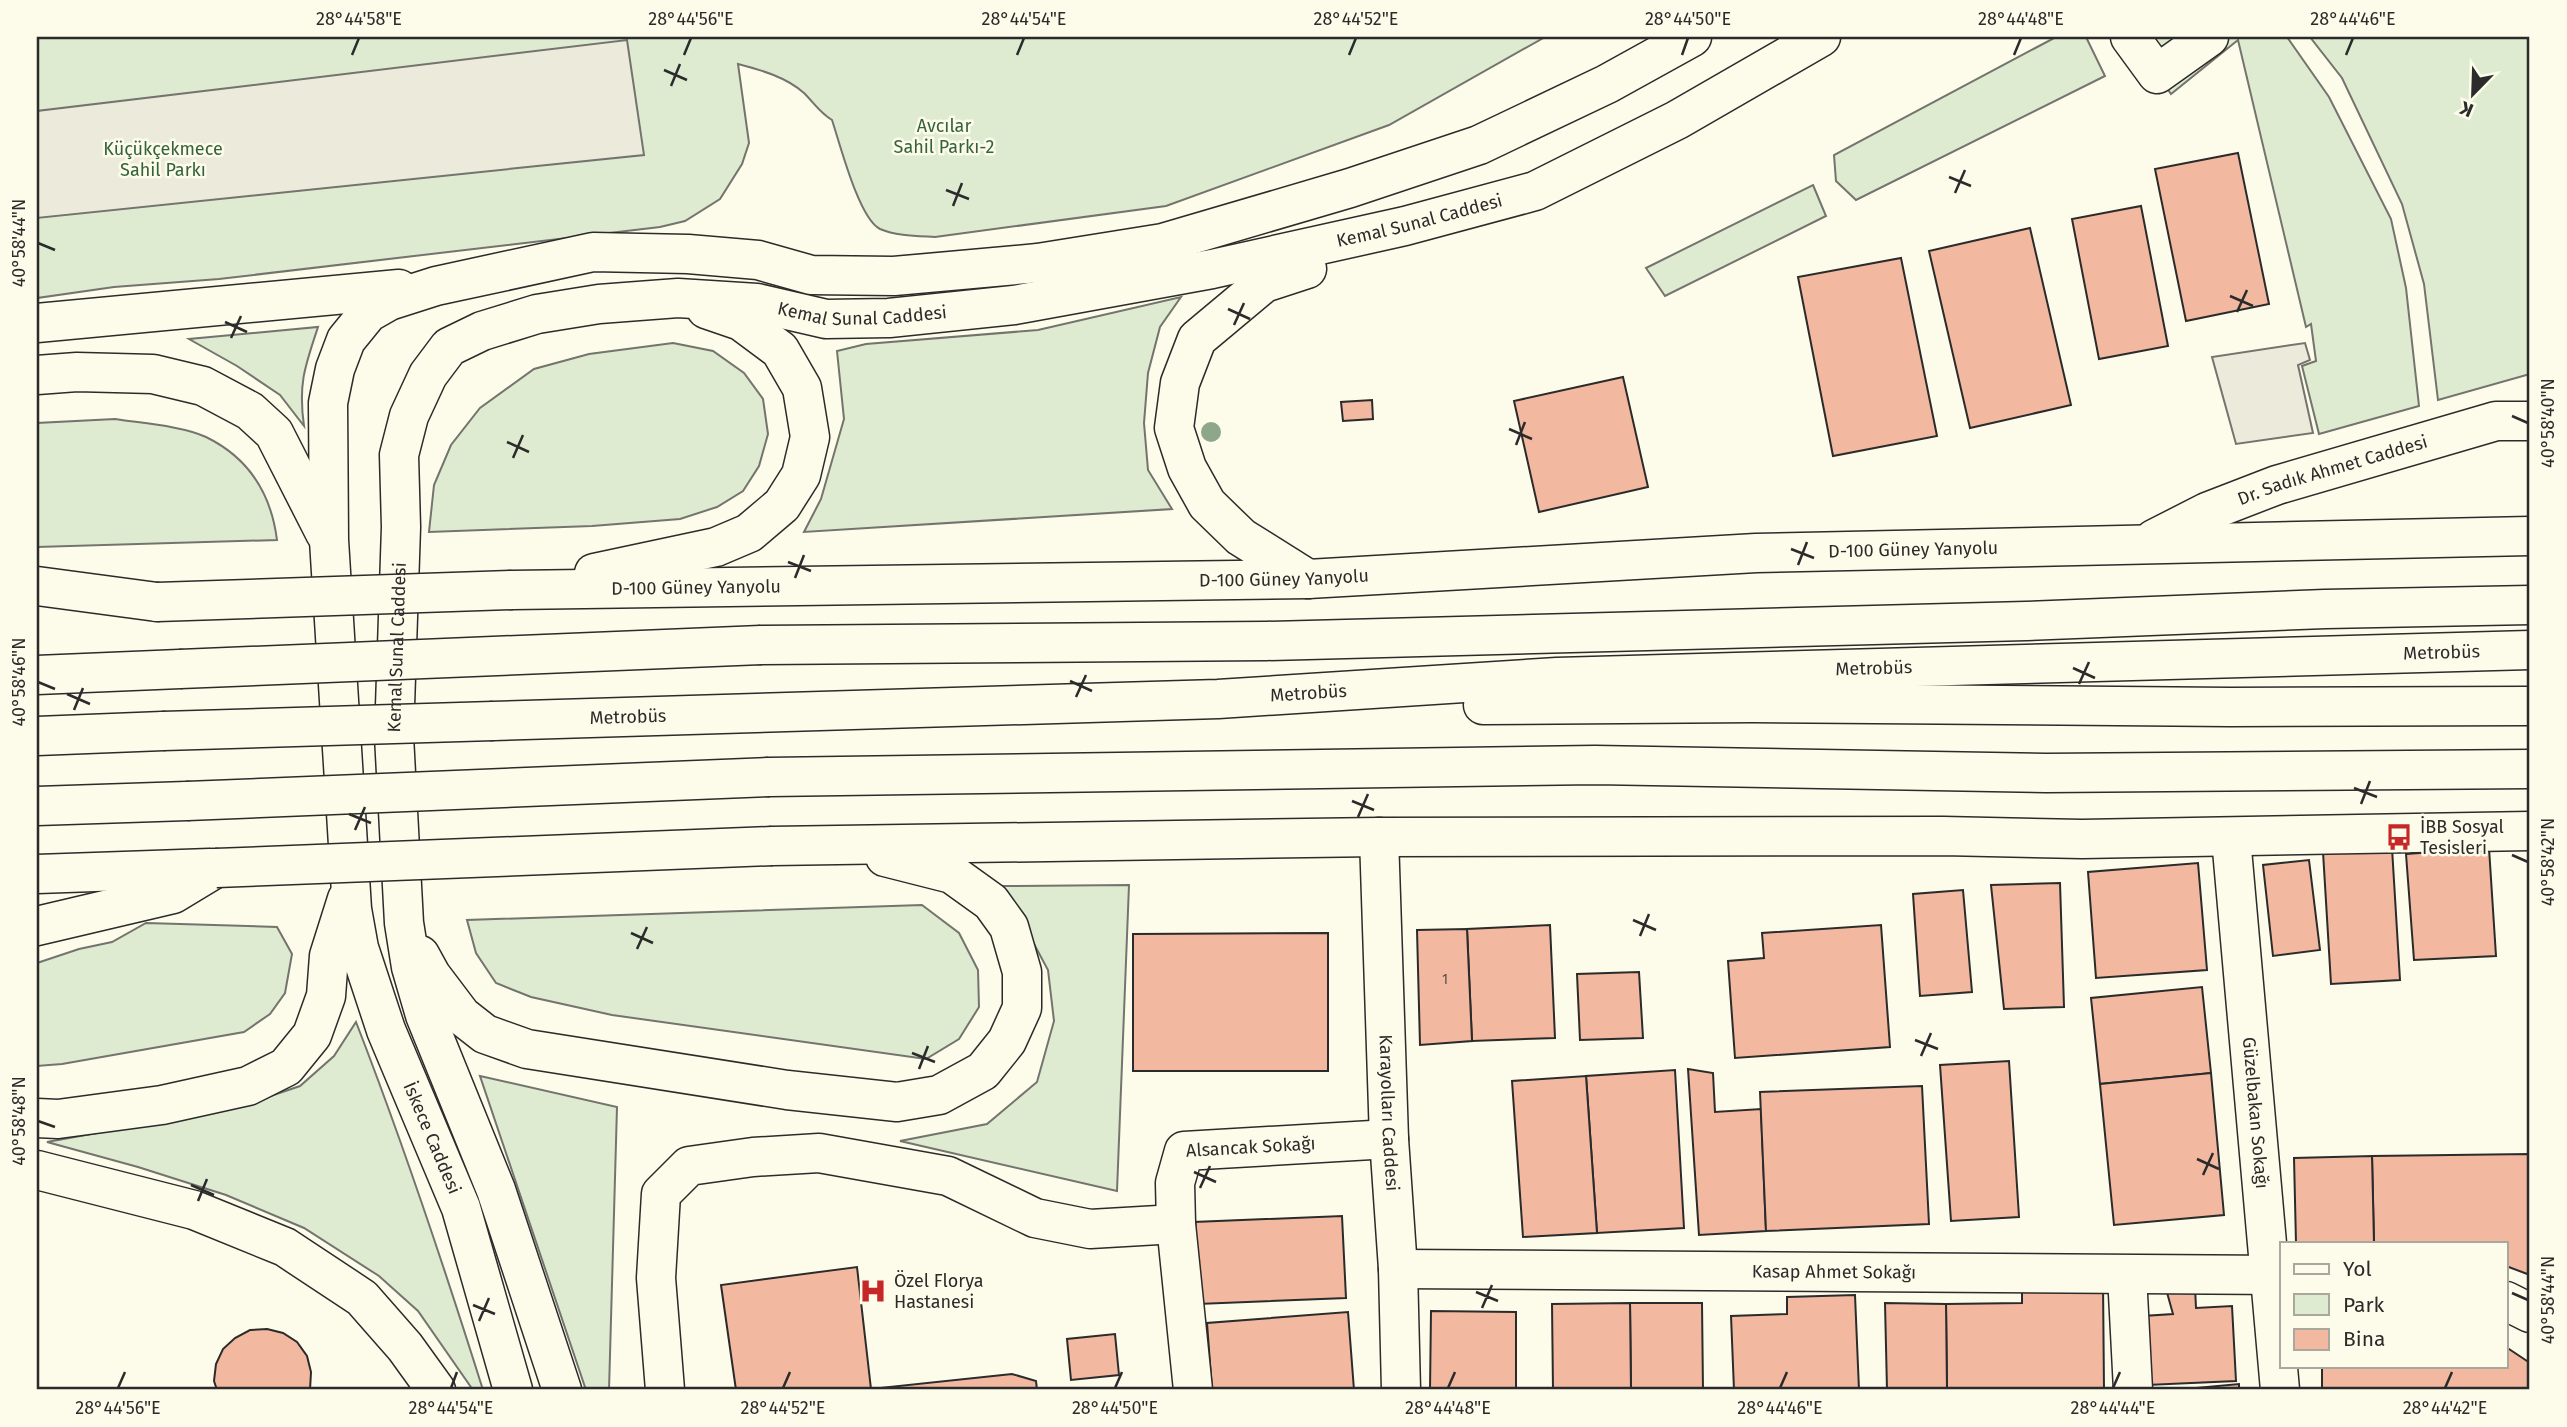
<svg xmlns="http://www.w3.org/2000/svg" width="2567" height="1427" font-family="'Fira Sans',sans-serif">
	<rect width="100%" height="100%" fill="#fdfbea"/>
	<g fill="#deebd1" stroke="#74746e" stroke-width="2">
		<path d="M37,37H1545L1389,125L1166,206L935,237C918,236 896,236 880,229C859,219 840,144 832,120C820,113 814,103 804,93C786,77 761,70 738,64L749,143L742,164L720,199L685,221L660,227L219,279L114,287L37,298Z"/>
		<polygon points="2056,37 2086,37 2105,76 1856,200 1836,181 1834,155"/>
		<polygon points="2132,37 2287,37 2329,97 2391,219 2406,288 2419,406 2319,434 2302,366 2316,361 2311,324 2306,327 2238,40 2171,94"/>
		<polygon points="2310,37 2530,37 2530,374 2438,400 2424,284 2402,204 2342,78"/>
		<polygon points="1813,185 1826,216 1665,296 1646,268"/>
		<polygon points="1181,297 1160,327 1148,373 1144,423 1148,470 1172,509 804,532 821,499 844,419 837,351 866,344 1038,330"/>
		<path d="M318,327C305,366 298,384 304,426L280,395L237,366L189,339Z"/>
		<polygon points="673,343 713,351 744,373 763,399 768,434 759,466 743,491 717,507 680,519 592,526 429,532 434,485 451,445 480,408 534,369 589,354"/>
		<path d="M115,419C140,423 183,426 206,437C249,458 271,493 277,540L37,547V423Z"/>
		<polygon points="1129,885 1117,1191 900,1141 987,1124 1037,1082 1054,1021 1048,970 1003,886"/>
		<polygon points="922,905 959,933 978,970 979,1007 959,1039 926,1059 612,1015 531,997 496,983 476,953 467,920"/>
		<polygon points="146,923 277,927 292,954 285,993 270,1014 244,1032 62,1064 37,1066 37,963 79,949 112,942"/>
		<path d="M356,1022C403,1143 444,1266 483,1390H473L418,1311L379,1276L304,1228L226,1195L138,1167L47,1142L235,1108L300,1086L334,1056Z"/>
		<polygon points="480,1076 617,1107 609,1390 586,1390"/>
	</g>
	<g fill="#eceadb" stroke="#74746e" stroke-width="2">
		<polygon points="627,40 644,155 37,218 37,111"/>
		<polygon points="2305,343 2310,360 2298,365 2313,433 2236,444 2212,357"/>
	</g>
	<g fill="#f2b8a0" stroke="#2b2b2b" stroke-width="2">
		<polygon points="2238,153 2269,304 2186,321 2155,169"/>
		<polygon points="2141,206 2168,346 2099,359 2072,219"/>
		<polygon points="2030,228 2071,405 1970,428 1929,251"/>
		<polygon points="1901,258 1937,436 1833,456 1798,277"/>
		<polygon points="1623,377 1648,487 1539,512 1514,401"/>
		<polygon points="1372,400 1373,419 1343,421 1341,402"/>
		<polygon points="2392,848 2400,980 2331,984 2323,852"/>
		<polygon points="2489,848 2496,956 2414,960 2406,854"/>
		<polygon points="2309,860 2320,950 2273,956 2263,865"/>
		<polygon points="2198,863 2207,970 2096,978 2088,872"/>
		<polygon points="2060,883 2064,1007 2004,1009 1991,885"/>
		<polygon points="1963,890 1972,992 1920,996 1913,894"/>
		<polygon points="1550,925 1555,1038 1472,1041 1467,929"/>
		<polygon points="1881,925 1890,1047 1735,1058 1728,961 1764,958 1762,933"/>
		<polygon points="1467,929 1472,1041 1420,1045 1417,930"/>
		<polygon points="1328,933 1328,1071 1133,1071 1133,934"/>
		<polygon points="1639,972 1643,1038 1580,1040 1577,974"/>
		<polygon points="2202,987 2211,1073 2100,1084 2091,998"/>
		<polygon points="2009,1061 2019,1217 1951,1221 1940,1065"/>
		<polygon points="1688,1069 1713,1073 1715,1112 1761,1109 1766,1231 1699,1235"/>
		<polygon points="1675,1070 1684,1228 1597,1233 1586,1076"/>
		<polygon points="2211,1073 2224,1215 2114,1225 2100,1084"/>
		<polygon points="1586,1076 1597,1233 1523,1237 1512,1081"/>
		<polygon points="1922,1086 1929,1224 1766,1231 1760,1092"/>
		<polygon points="2530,1154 2530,1275 2506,1266 2506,1243 2374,1243 2372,1156"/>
		<polygon points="2372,1156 2374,1243 2296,1243 2294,1158"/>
		<polygon points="1342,1216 1346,1298 1198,1304 1194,1222"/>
		<polygon points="857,1267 871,1389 1012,1374 1036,1381 1037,1390 736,1390 721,1285"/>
		<polygon points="2022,1283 2103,1283 2104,1390 1947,1390 1946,1304 2022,1303"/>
		<polygon points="2195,1287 2196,1308 2232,1306 2236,1381 2147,1385 2143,1316 2173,1314 2166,1289"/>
		<polygon points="1855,1295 1859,1390 1734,1390 1731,1316 1787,1314 1787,1297"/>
		<polygon points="1630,1303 1702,1303 1703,1390 1631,1390"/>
		<polygon points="1630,1303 1631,1390 1553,1390 1552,1304"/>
		<polygon points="1885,1303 1946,1304 1947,1390 1887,1390"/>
		<polygon points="1431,1311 1516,1312 1516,1390 1430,1390"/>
		<polygon points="1348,1312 1354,1390 1212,1390 1207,1323"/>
		<polygon points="267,1329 283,1333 297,1342 307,1356 311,1372 310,1390 217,1390 214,1381 216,1364 223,1349 235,1338 250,1330"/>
		<polygon points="1115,1334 1119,1375 1071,1380 1067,1339"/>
		<polygon points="2506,1347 2530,1363 2530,1390 2322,1390 2322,1366 2506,1366"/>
		<polygon points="2239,1384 2239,1390 2174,1390"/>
	</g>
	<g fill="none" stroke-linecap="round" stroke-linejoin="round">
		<defs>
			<g id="minor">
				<polyline points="2130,37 2157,74 2209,37"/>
				<polyline points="1483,705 1752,703 2230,707 2530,706"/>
				<path id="s1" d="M493,721L1218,699L1557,677L2530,650"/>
				<polyline points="37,736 163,731"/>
				<path id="s2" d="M1379,837L1389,1139L1398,1269L1401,1390"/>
				<path id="s3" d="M2231,838L2280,1390"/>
				<path id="s4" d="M1398,1269L2282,1275"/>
				<polyline points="2127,1275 2133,1390"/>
				<polyline points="2506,1301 2530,1313"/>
				<polyline points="665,1390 656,1278 661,1194 689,1166 753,1157 819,1153 948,1176 1035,1218 1090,1229 1176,1224"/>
				<path id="s5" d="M1193,1390L1176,1224L1175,1183L1184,1151L1389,1139"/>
			</g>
			<g id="major">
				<polyline points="1307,269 1264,283 1197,339 1180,383 1174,428 1187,468 1207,504 1241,537 1308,579"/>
				<polyline points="37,323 399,289"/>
				<polyline points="37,375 77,372 153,374 203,386 250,411 274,433 325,533"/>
				<path id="s6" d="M2154,539L2207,512L2277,485L2496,421H2530"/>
				<polyline points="594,573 716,547 749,533 782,505 801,475 810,437 802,388 780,350 741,321 706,309"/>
				<polyline points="37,586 157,602"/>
				<path id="s7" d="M512,590L1308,579L1756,553L2530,536"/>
				<polyline points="772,846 1379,837 1943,836 2082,839 2530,831"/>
				<polyline points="37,874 210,868"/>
				<polyline points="37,926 173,894 216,868"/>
				<polyline points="420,955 431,975 462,1016 485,1034 527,1049 787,1090 897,1102 939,1095 983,1071 1007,1041 1022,1008 1022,972 1009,927 991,902 952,874 885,857"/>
				<polyline points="37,1118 58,1119 162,1105 248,1086 286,1067 312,1035 326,996 329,956 347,899"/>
				<polyline points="37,1170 194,1210 285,1247 362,1298 405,1347 436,1390"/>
				<polyline points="513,1390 461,1208 386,1030 359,948 352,909 329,540 328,403 335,369 346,340 368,313 389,301 436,286 593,252 688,254 758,260 811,275 894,276 1038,263 1163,243 1350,188 1479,145 1607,84 1692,37"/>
				<path id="s8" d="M562,1390L496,1190L425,1015L411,967L404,923L394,736L401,527L399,455L409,416L428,375L449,347L482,331L537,314L599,304L678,298L757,303L826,319L889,318L1014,305L1212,269L1405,226L1535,191L1677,120L1821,37"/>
			</g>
			<g id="highway">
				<polyline points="761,645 1266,641 2026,621 2325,609 2530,605"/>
				<polyline points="37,675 180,669"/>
				<polyline points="769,777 1595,765 2046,773 2530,769"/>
				<polyline points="37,806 187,801"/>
			</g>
		</defs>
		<use href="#minor" stroke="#2b2b2b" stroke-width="41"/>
		<use href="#major" stroke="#2b2b2b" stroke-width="41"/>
		<use href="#highway" stroke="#2b2b2b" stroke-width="41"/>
		<use href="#minor" stroke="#fdfbea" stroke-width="38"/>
		<use href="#major" stroke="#fdfbea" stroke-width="38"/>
		<use href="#highway" stroke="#fdfbea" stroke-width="38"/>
		<defs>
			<polyline id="minor-bridge" points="163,731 493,721"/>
			<g id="major-bridge">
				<polyline points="157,602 512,590"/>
				<polyline points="216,868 772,846"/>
			</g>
			<g id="highway-bridge">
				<polyline points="180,669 761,645"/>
				<polyline points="187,801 769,777"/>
			</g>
		</defs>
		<use href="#minor-bridge" stroke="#2b2b2b" stroke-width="41" stroke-linecap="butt"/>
		<use href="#major-bridge" stroke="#2b2b2b" stroke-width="41" stroke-linecap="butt"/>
		<use href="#highway-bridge" stroke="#2b2b2b" stroke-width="41" stroke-linecap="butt"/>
		<use href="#minor-bridge" stroke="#fdfbea" stroke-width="38"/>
		<use href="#major-bridge" stroke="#fdfbea" stroke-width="38"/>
		<use href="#highway-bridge" stroke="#fdfbea" stroke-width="38"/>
	</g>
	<circle fill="#8ea78a" cx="1211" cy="432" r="10"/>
	<path fill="none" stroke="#2b2b2b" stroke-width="2.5" d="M352,55L359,38M684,55L691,38M1017,55L1024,38M1349,55L1356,38M1682,55L1688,38M2014,55L2021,38M2346,55L2353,38M664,70L687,80M671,86L680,64M1949,177L1971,186M946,190L969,199M1955,193L1965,170M953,206L962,183M38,243L55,250M2230,296L2253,306M1228,309L1250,319M2237,312L2247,290M225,322L247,332M1234,325L1244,303M231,338L241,316M2512,416L2528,423M1509,429L1532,439M507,442L529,452M1516,445L1525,422M513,458L523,435M1791,549L1814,558M788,562L811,571M1798,565L1807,542M795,578L804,555M2073,668L2095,678M1070,681L1092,691M38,682L55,689M2079,684L2089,662M67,694L90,704M1076,697L1086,675M74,710L83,688M2354,788L2377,797M1352,801L1374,810M2361,804L2370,781M349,814L371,823M1358,817L1368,794M355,830L365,807M2512,855L2528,862M1633,920L1656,930M631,933L653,943M1640,936L1649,914M637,949L647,927M1915,1040L1938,1049M912,1053L935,1062M1921,1056L1931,1033M919,1069L928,1046M38,1121L55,1127M2197,1159L2219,1169M1194,1172L1216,1182M2203,1175L2213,1153M191,1185L214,1195M1200,1188L1210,1166M198,1201L207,1179M1476,1292L1498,1301M2512,1293L2528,1300M473,1305L495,1314M1482,1308L1492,1285M479,1321L489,1298M118,1388L125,1372M451,1388L457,1372M783,1388L790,1372M1115,1388L1122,1372M1448,1388L1455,1372M1780,1388L1787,1372M2113,1388L2120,1372M2445,1388L2452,1372"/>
	<defs>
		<symbol id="bus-bare" viewBox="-9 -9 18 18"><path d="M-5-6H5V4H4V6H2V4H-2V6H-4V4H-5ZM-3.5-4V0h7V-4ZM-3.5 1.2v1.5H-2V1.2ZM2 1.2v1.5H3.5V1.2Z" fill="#c62828" stroke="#fdfbea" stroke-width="2.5" paint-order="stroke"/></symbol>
		<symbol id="hospital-bare" viewBox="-9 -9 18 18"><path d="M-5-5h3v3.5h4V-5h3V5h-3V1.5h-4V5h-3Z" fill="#c62828" stroke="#fdfbea" stroke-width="2.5" paint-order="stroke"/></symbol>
	</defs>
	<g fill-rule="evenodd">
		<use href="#bus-bare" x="2380" y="818" width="38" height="38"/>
		<use href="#hospital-bare" x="854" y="1272" width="38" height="38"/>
	</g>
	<g text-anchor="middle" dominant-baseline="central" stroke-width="5" stroke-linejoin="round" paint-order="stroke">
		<g font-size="14" fill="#5d4e48">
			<text x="1445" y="979">1</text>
		</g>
		<g font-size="18" fill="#34623c" stroke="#fdfbea">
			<text x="944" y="126">Avcılar<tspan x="944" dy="21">Sahil Parkı-2</tspan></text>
			<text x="163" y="149">Küçükçekmece<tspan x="163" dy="21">Sahil Parkı</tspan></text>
		</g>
		<g font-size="18" fill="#2b2b2b" stroke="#fdfbea">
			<text stroke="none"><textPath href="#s8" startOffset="2072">Kemal Sunal Caddesi</textPath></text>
			<text stroke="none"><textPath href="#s8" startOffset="1505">Kemal Sunal Caddesi</textPath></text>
			<text stroke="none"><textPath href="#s6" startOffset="192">Dr. Sadık Ahmet Caddesi</textPath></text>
			<text stroke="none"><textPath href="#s7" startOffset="1402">D-100 Güney Yanyolu</textPath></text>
			<text stroke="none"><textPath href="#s7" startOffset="772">D-100 Güney Yanyolu</textPath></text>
			<text stroke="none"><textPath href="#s7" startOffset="184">D-100 Güney Yanyolu</textPath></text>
			<text stroke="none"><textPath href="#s8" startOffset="770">Kemal Sunal Caddesi</textPath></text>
			<text stroke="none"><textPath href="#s1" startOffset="1950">Metrobüs</textPath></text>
			<text stroke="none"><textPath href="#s1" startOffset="1382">Metrobüs</textPath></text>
			<text stroke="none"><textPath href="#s1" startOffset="816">Metrobüs</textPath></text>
			<text stroke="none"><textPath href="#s1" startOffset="135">Metrobüs</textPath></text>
			<text stroke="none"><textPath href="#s2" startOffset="276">Karayolları Caddesi</textPath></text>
			<text stroke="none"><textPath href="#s3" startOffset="276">Güzelbakan Sokağı</textPath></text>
			<text transform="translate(432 1138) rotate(67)">İskece Caddesi</text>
			<text stroke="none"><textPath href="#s5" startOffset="308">Alsancak Sokağı</textPath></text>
			<text stroke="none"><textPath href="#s4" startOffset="436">Kasap Ahmet Sokağı</textPath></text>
		</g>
		<g font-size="18" fill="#2b2b2b" stroke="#fdfbea" text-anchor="start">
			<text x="2420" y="827">İBB Sosyal<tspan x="2420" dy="21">Tesisleri</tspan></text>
			<text x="894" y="1281">Özel Florya<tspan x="894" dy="21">Hastanesi</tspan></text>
		</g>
	</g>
	<rect width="2567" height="1427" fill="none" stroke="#fdfbea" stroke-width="77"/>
	<rect x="2280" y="1242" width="228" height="126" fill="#fdfbea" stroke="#a9a89e" stroke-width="2"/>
	<rect x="2294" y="1264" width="35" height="10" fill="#fdfbea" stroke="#a9a89e" stroke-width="2"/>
	<text x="2343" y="1276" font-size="21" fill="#2b2b2b">Yol</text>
	<rect x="2294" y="1294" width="35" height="21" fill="#deebd1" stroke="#a9a89e" stroke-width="2"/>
	<text x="2343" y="1312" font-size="21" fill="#2b2b2b">Park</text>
	<rect x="2294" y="1329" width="35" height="21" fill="#f2b8a0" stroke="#a9a89e" stroke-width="2"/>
	<text x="2343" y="1346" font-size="21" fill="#2b2b2b">Bina</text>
	<g transform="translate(2473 94) rotate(203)" stroke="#fdfbea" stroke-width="5" paint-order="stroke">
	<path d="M0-5L12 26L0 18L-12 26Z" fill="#2b2b2b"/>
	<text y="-10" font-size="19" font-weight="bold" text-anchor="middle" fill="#2b2b2b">K</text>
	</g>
	<rect x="38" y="38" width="2490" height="1350" fill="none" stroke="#2b2b2b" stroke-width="2.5"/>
	<g font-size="18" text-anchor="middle" fill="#2b2b2b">
		<text x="359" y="25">28°44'58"E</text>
		<text x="691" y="25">28°44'56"E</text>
		<text x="1024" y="25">28°44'54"E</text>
		<text x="1356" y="25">28°44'52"E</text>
		<text x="1688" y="25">28°44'50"E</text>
		<text x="2021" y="25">28°44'48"E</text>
		<text x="2353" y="25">28°44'46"E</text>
		<text transform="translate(19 243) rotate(-90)" y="6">40°58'44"N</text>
		<text transform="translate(2548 423) rotate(-90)" y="6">40°58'40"N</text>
		<text transform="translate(19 682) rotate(-90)" y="6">40°58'46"N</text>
		<text transform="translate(2548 862) rotate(-90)" y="6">40°58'42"N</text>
		<text transform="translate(19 1121) rotate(-90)" y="6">40°58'48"N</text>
		<text transform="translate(2548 1300) rotate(-90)" y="6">40°58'44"N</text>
		<text x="118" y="1414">28°44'56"E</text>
		<text x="451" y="1414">28°44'54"E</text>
		<text x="783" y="1414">28°44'52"E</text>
		<text x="1115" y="1414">28°44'50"E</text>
		<text x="1448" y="1414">28°44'48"E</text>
		<text x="1780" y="1414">28°44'46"E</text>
		<text x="2113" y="1414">28°44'44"E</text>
		<text x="2445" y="1414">28°44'42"E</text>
	</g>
</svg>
